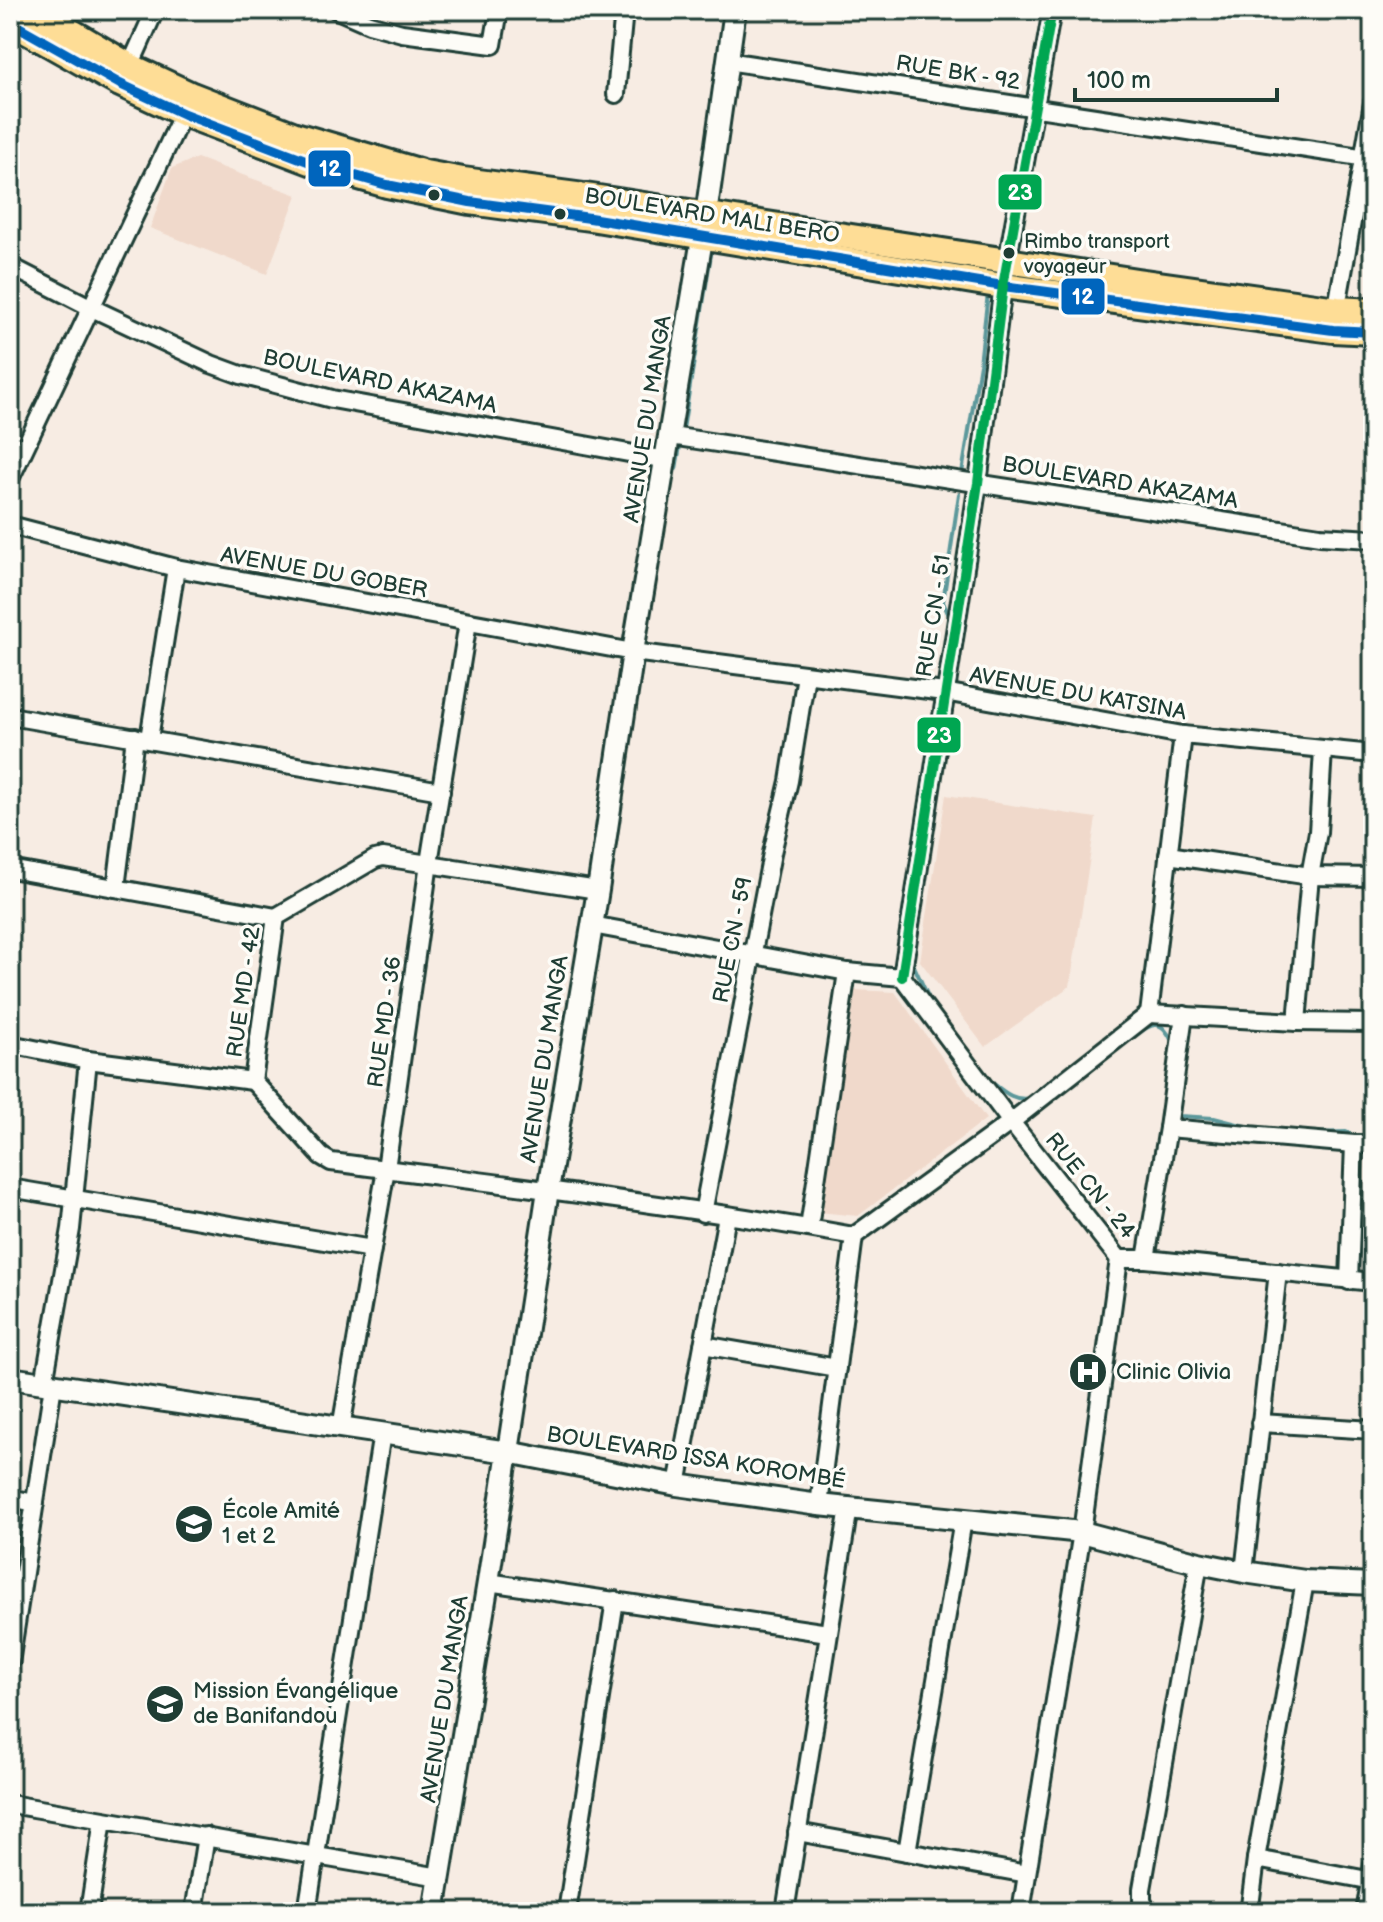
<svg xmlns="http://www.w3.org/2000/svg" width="1383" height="1922" font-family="'Balsamiq Sans',sans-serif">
	<rect width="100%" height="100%" fill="#f7ece3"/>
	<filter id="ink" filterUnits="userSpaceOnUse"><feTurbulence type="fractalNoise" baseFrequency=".0125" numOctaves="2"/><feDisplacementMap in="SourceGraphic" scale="16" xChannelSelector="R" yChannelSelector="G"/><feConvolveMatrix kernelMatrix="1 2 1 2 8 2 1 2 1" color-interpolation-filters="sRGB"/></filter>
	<g filter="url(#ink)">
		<g fill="#f0d9cb">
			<polygon points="197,158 297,195 267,274 150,228 172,168"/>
			<polygon points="946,795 1096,818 1070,986 985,1047 920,961"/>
			<polygon points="855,990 895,992 986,1119 858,1216 819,1212"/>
		</g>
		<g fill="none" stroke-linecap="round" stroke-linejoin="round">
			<g stroke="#5c989b" stroke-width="4">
				<polyline points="683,429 712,248"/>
				<polyline points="676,469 680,446"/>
				<polyline points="962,473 980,364 988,293"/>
				<polyline points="950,618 943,602 959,494"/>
				<polyline points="912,956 914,966 931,1003"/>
				<path d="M1121,1045C1145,1033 1158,1006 1174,1046"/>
				<path d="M989,1080C1002,1090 1013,1102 1030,1098"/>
				<polyline points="1177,1113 1179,1116 1214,1118 1249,1127"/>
				<polyline points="1290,1131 1315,1133 1346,1132 1356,1137"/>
			</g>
			<defs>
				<g id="minor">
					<polyline points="337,10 369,24 402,33 493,45 499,10"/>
					<polyline points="727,61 1373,159"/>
					<polyline points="130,66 155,10"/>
					<polyline points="616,94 624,10"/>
					<polyline points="10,266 92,308 211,364 241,375 332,399 667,460"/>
					<polyline points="1335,318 1373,103"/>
					<polyline points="671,436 1320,536 1373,539"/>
					<polyline points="10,479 186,107"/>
					<polyline points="10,525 176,568 633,652 944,692 1183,735 1373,754"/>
					<polyline points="10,716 441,791"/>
					<polyline points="149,739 176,568"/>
					<polyline points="1168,855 1310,876 1373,877"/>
					<polyline points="10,869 276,917"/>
					<polyline points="116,888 135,737"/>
					<path d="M598,890L383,857L375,859L276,917L253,1081L321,1156L331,1162C505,1185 681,1205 854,1236"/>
					<polyline points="592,925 847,972 902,977"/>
					<polyline points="902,977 978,483 1003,286 1052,10"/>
					<polyline points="902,977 1011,1122 1119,1259 1146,1259 1373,1282"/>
					<polyline points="1149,1014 1183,735"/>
					<polyline points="1149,1014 1297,1022 1373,1023"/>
					<polyline points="1297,1022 1310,876 1318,832 1323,750"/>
					<polyline points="10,1044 88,1060 253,1081"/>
					<polyline points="1168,1128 1354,1144 1373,1144"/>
					<polyline points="10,1188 372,1249"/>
					<polyline points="703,1213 772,853 789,781 806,675"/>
					<polyline points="809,1228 847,972"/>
					<polyline points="854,1236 1011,1122 1149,1014"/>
					<polyline points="1146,1259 1168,1128 1184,1015"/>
					<polyline points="1349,1281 1354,1144"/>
					<polyline points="703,1345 837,1368"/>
					<polyline points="44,1383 71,1229 88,1060"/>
					<polyline points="1260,1423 1373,1430"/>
					<polyline points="341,1428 386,1169 429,863 468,622"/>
					<polyline points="677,1485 727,1216"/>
					<polyline points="10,1498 35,1503"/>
					<polyline points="819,1505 854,1236"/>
					<polyline points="1244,1572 1278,1272"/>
					<polyline points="488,1582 828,1633"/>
					<polyline points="10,1663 53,1385"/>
					<polyline points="10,1804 440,1877"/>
					<polyline points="797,1832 1027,1874"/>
					<polyline points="907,1852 963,1520"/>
					<polyline points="1256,1859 1305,1581"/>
					<polyline points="89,1912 103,1820"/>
					<polyline points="194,1912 206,1836"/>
					<polyline points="307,1912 382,1433"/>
					<polyline points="567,1912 615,1600"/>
					<polyline points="785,1912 849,1507"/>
					<polyline points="1021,1912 1082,1532 1119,1259"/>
					<polyline points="1148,1912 1142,1901 1142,1889 1199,1563"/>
					<polyline points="1246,1912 1250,1906 1256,1859 1373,1881"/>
					<polyline points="1365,1912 1373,1865"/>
				</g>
				<g id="tertiary">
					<polyline points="10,1378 508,1452 677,1485 819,1505 1082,1532 1199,1563 1244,1572 1305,1581 1373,1584"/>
					<polyline points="434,1912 488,1582 548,1190 598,890 633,652 706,215 735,10"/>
				</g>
				<g id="primary">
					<polyline points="35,10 130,66 192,95 295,135 425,173 463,180 592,197 1137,281 1337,309 1373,311"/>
					<polyline points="10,22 120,84 184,114 321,166 387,185 470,202 590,218 1003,286 1333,330 1373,332"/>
				</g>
			</defs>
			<use href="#minor" stroke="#1f3d34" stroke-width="22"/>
			<use href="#tertiary" stroke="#1f3d34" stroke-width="26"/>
			<use href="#primary" stroke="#1f3d34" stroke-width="30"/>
			<use href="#minor" stroke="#fdfcf7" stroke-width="16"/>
			<use href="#tertiary" stroke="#fdfcf7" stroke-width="20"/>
			<use href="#primary" stroke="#fedd96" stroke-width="24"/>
			<defs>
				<polyline id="bus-1" points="10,22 120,84 184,114 321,166 387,185 470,202 590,218 1003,286 1333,330 1373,332"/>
				<polyline id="bus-2" points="902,977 978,483 1003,286 1052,10"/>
			</defs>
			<use href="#bus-1" stroke="#fdfcf7" stroke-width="16"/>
			<use href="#bus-2" stroke="#fdfcf7" stroke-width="16"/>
			<use href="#bus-1" stroke="#0065bd" stroke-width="10"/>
			<use href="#bus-2" stroke="#00a651" stroke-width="10"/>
		</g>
	</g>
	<defs>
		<symbol id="hospital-disc" viewBox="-11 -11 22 22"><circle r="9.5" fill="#1f3d34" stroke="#fdfcf7"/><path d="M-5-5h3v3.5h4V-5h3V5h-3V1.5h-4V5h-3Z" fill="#fff"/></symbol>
		<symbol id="school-disc" viewBox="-11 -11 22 22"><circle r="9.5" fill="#1f3d34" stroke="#fdfcf7"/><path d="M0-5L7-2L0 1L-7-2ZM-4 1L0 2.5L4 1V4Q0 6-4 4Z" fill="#fff"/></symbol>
	</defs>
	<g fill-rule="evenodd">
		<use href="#hospital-disc" x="1066" y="1350" width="44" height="44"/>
		<use href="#school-disc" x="172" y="1502" width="44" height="44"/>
		<use href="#school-disc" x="143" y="1682" width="44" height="44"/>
	</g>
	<g fill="#1f3d34" stroke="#fdfcf7" stroke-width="3">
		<circle cx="434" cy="195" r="7"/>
		<circle cx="560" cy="214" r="7"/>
		<circle cx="1009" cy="253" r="7"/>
	</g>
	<g text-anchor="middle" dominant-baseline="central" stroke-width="7" stroke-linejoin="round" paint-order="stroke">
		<g font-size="20" fill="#1f3d34" stroke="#fdfcf7" text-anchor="start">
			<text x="1024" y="242">Rimbo transport<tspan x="1024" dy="25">voyageur</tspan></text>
		</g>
		<g font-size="22" fill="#1f3d34" stroke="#fdfcf7">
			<text transform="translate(958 73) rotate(9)">RUE BK - 92</text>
			<text transform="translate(712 216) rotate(9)">BOULEVARD MALI BERO</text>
			<text transform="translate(380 382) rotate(12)">BOULEVARD AKAZAMA</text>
			<text transform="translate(648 419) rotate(-81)">AVENUE DU MANGA</text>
			<text transform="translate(1120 483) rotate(9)">BOULEVARD AKAZAMA</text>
			<text transform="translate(324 573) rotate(10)">AVENUE DU GOBER</text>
			<text transform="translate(934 616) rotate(-81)">RUE CN - 51</text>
			<text transform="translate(1078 694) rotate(10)">AVENUE DU KATSINA</text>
			<text transform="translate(733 940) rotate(-79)">RUE CN - 59</text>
			<text transform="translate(244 992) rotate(-82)">RUE MD - 42</text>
			<text transform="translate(385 1022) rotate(-82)">RUE MD - 36</text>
			<text transform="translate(545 1059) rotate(-81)">AVENUE DU MANGA</text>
			<text transform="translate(1090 1186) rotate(51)">RUE CN - 24</text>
			<text transform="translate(696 1458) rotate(9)">BOULEVARD ISSA KOROMBÉ</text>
			<text transform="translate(445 1699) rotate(-81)">AVENUE DU MANGA</text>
		</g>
		<g font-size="22" fill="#1f3d34" stroke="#fdfcf7" text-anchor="start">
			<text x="1116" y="1372">Clinic Olivia</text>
			<text x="222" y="1511">École Amité<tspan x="222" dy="25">1 et 2</tspan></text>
			<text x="193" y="1691">Mission Évangélique<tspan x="193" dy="25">de Banifandou</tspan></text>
		</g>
	</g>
	<g stroke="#fdfcf7" stroke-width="3">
		<rect x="307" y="149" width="45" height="39" rx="8" fill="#0065bd"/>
		<rect x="997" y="173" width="46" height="38" rx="8" fill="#00a651"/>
		<rect x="1060" y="277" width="46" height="39" rx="8" fill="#0065bd"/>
		<rect x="916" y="716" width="46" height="38" rx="8" fill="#00a651"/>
	</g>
	<g font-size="22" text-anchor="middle" font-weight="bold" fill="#fff">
		<text x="330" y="176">12</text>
		<text x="1020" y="200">23</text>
		<text x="1083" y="304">12</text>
		<text x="939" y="743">23</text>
	</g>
	<rect width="1383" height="1922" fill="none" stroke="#fdfcf7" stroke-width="40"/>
	<rect x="20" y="20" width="1343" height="1882" fill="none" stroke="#1f3d34" stroke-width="3" filter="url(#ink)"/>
	<path d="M1075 88v12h202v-12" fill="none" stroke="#1f3d34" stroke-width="4"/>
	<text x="1087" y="88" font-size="24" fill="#1f3d34" stroke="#fdfcf7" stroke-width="6" paint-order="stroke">100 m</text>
</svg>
